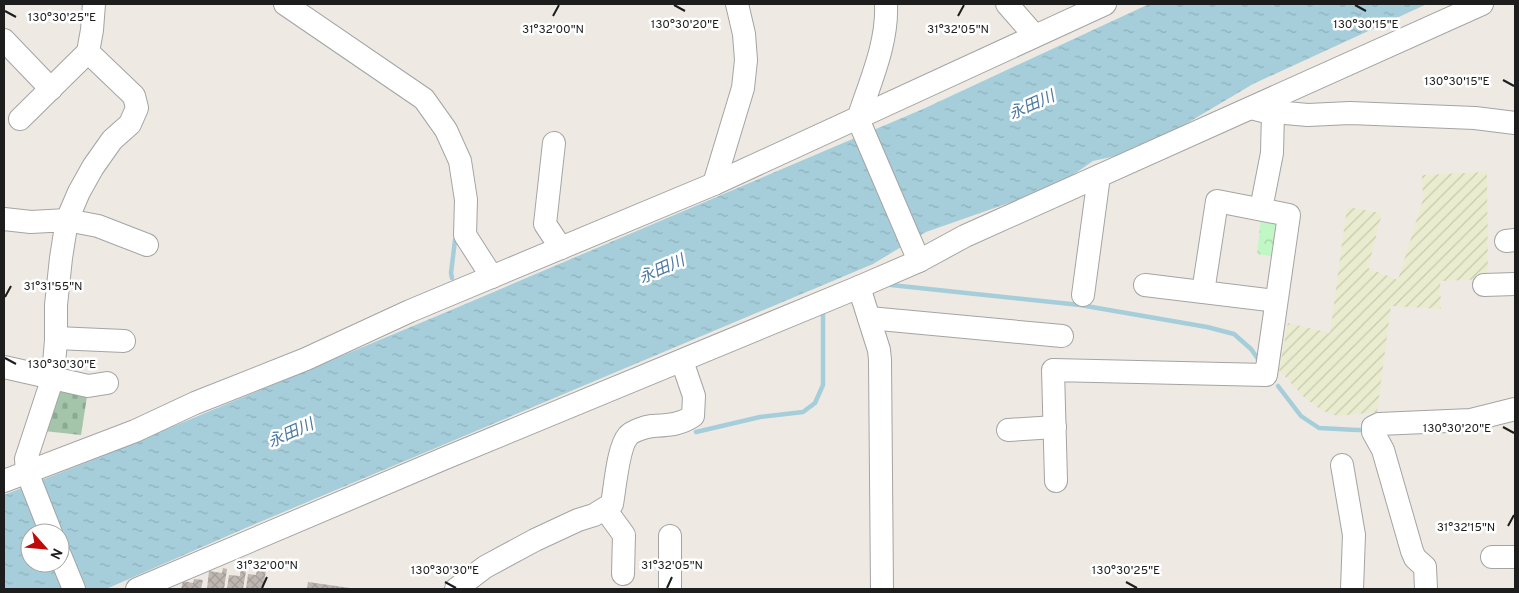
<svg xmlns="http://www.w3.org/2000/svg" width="1519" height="593" font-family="Overpass,'Noto Sans JP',sans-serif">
	<defs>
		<pattern id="farmland-furrows" width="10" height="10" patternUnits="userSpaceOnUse" patternTransform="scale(1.25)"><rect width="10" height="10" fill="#eaeccf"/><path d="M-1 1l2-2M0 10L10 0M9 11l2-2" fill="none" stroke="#c8cab1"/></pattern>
		<pattern id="cemetery-stones" width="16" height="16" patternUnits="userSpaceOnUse" patternTransform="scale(1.25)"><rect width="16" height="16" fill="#a5c5aa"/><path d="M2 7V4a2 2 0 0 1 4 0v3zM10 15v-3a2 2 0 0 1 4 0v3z" fill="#8ea992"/></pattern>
		<pattern id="park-crowns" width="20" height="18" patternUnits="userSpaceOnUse" patternTransform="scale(1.25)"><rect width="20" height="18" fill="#c1f7c5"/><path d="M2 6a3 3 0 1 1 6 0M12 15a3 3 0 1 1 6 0" fill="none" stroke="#a5d3a9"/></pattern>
		<pattern id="water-ripples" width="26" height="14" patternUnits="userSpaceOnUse" patternTransform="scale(1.25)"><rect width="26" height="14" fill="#a5ceda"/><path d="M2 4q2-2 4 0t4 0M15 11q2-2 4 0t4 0" fill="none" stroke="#8eb0bb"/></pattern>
		<pattern id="building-cross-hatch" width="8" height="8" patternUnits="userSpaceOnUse" patternTransform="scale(1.25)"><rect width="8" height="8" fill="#beb6b0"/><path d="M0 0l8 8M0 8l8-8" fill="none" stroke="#a39c97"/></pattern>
	</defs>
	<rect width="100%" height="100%" fill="#eeeae3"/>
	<polygon fill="url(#farmland-furrows)" points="1487,172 1488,279 1440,281 1441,309 1391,306 1377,412 1337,416 1321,410 1304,397 1279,370 1288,323 1330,333 1347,207 1382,213 1368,268 1398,280 1423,199 1422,175"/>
	<polygon fill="url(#cemetery-stones)" points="64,382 88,390 81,435 44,431"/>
	<polygon fill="url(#park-crowns)" points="1261,218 1275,221 1280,226 1276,257 1257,254"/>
	<path fill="url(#water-ripples)" fill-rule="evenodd" d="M1149,4H1427L1253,84L1142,150L1093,161L1057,186L926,232L873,264L248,527L106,589H4V495L100,457L456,308L923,109ZM30,533H60V563H30Z"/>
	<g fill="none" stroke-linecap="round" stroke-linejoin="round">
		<g stroke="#a5ceda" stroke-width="4.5">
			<polyline points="452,278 451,273 455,240"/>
			<polyline points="891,285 1080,305 1207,327 1234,334 1251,349 1258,359"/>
			<polyline points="1278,386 1301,416 1319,428 1357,430 1366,430"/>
			<polyline points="696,432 760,417 803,412 815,403 823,385 823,312"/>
		</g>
	</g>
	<g fill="url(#building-cross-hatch)">
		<polygon points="223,568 227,569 224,589 207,589 209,571 222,573"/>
		<polygon points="257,569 266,570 263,589 246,589 248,574 256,575"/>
		<polygon points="240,571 246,571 243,589 227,589 229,575 240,576"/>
		<polygon points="194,579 203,580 201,589 181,589 183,581 193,583"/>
		<polygon points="308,582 350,588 350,589 307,589"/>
	</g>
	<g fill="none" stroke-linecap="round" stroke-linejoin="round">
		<defs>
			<g id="minor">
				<polyline points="94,4 92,30 88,52 134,96 137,108 130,124 112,140 93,167 79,192 67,220 98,226 147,245"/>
				<polyline points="285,4 424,99 446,130 460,161 466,200 465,235 492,277"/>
				<path d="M886,4C888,43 870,82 858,119L919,261"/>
				<polyline points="1007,4 1035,36"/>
				<polyline points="4,40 51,89"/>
				<polyline points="1251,108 1263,111 1308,115 1350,113 1475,118 1515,123"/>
				<polyline points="20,119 88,52"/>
				<polyline points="554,143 545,224 561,248"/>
				<polyline points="714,184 743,88 746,60 744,34 737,4"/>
				<polyline points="1261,209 1272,153 1273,112"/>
				<polyline points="4,219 31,222 67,220 61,258 56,305 56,340 53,377 26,459 27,472 51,533"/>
				<polyline points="1506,241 1515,240"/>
				<polyline points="1145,285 1276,301"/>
				<polyline points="1484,285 1515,284"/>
				<polyline points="859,287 879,350 880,360 882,589"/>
				<polyline points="1083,295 1099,176"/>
				<polyline points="869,318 1062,336"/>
				<polyline points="56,338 124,341"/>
				<polyline points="4,367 88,386 107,383"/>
				<polyline points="1008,430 1055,427"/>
				<polyline points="1342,465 1354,535 1352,589"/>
				<polyline points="4,481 135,431 195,403 306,359 410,311 714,184 1105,4"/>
				<polyline points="1056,481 1053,370 1266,375 1289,215 1217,201 1203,292"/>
				<polyline points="605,509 624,535 623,574"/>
				<polyline points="60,555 74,589"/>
				<polyline points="1492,557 1515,557"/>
				<polyline points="137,589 443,459 859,287 919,261 965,236 1482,4"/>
				<path d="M456,589L485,567L535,540L578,520L594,515L612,504C615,488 618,447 628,436C632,431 645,427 652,426C667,425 680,425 693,416L694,396L682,361"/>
				<polyline points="670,589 670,536"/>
				<polyline points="1426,589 1425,567 1415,558 1412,551 1383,450 1373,432 1373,427 1379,424 1471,420 1515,409"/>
			</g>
		</defs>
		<use href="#minor" stroke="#a4a4a4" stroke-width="24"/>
		<use href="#minor" stroke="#fff" stroke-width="22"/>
	</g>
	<path fill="none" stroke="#1d1d1d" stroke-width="2" d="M674,5L685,11M1355,5L1366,11M5,11L16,17M553,16L559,5M958,16L964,5M1503,80L1514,86M5,297L11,286M5,358L16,364M1503,427L1514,433M1508,526L1514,515M445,582L456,588M1126,582L1137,588M262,588L267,577M667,588L672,577"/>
	<g text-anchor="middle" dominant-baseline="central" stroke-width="5" stroke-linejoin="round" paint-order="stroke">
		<g font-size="16" font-style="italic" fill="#4b77a0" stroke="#fff">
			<text transform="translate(1032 106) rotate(-24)">永田川</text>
			<text transform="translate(662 270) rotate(-24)">永田川</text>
			<text transform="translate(291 434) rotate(-24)">永田川</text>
		</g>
	</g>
	<g font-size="12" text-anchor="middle" fill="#1d1d1d" stroke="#fff" stroke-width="5" stroke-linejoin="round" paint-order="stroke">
		<text x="62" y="21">130°30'25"E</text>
		<text x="685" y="28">130°30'20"E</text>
		<text x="1366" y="28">130°30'15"E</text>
		<text x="553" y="33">31°32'00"N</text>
		<text x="958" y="33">31°32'05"N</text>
		<text x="1457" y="85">130°30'15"E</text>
		<text x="53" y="290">31°31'55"N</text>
		<text x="62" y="368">130°30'30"E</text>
		<text x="1457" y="432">130°30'20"E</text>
		<text x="1466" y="531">31°32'15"N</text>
		<text x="267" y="569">31°32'00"N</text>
		<text x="672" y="569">31°32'05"N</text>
		<text x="445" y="574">130°30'30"E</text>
		<text x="1126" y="574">130°30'25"E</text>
	</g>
	<rect width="1519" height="593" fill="none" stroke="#1d1d1d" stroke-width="10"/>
	<g transform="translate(45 548) rotate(117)"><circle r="24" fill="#ffffff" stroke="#a5a5a5"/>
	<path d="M0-4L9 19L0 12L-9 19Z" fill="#c1090a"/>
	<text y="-8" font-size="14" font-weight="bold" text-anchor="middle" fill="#1d1d1d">N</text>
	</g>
</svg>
